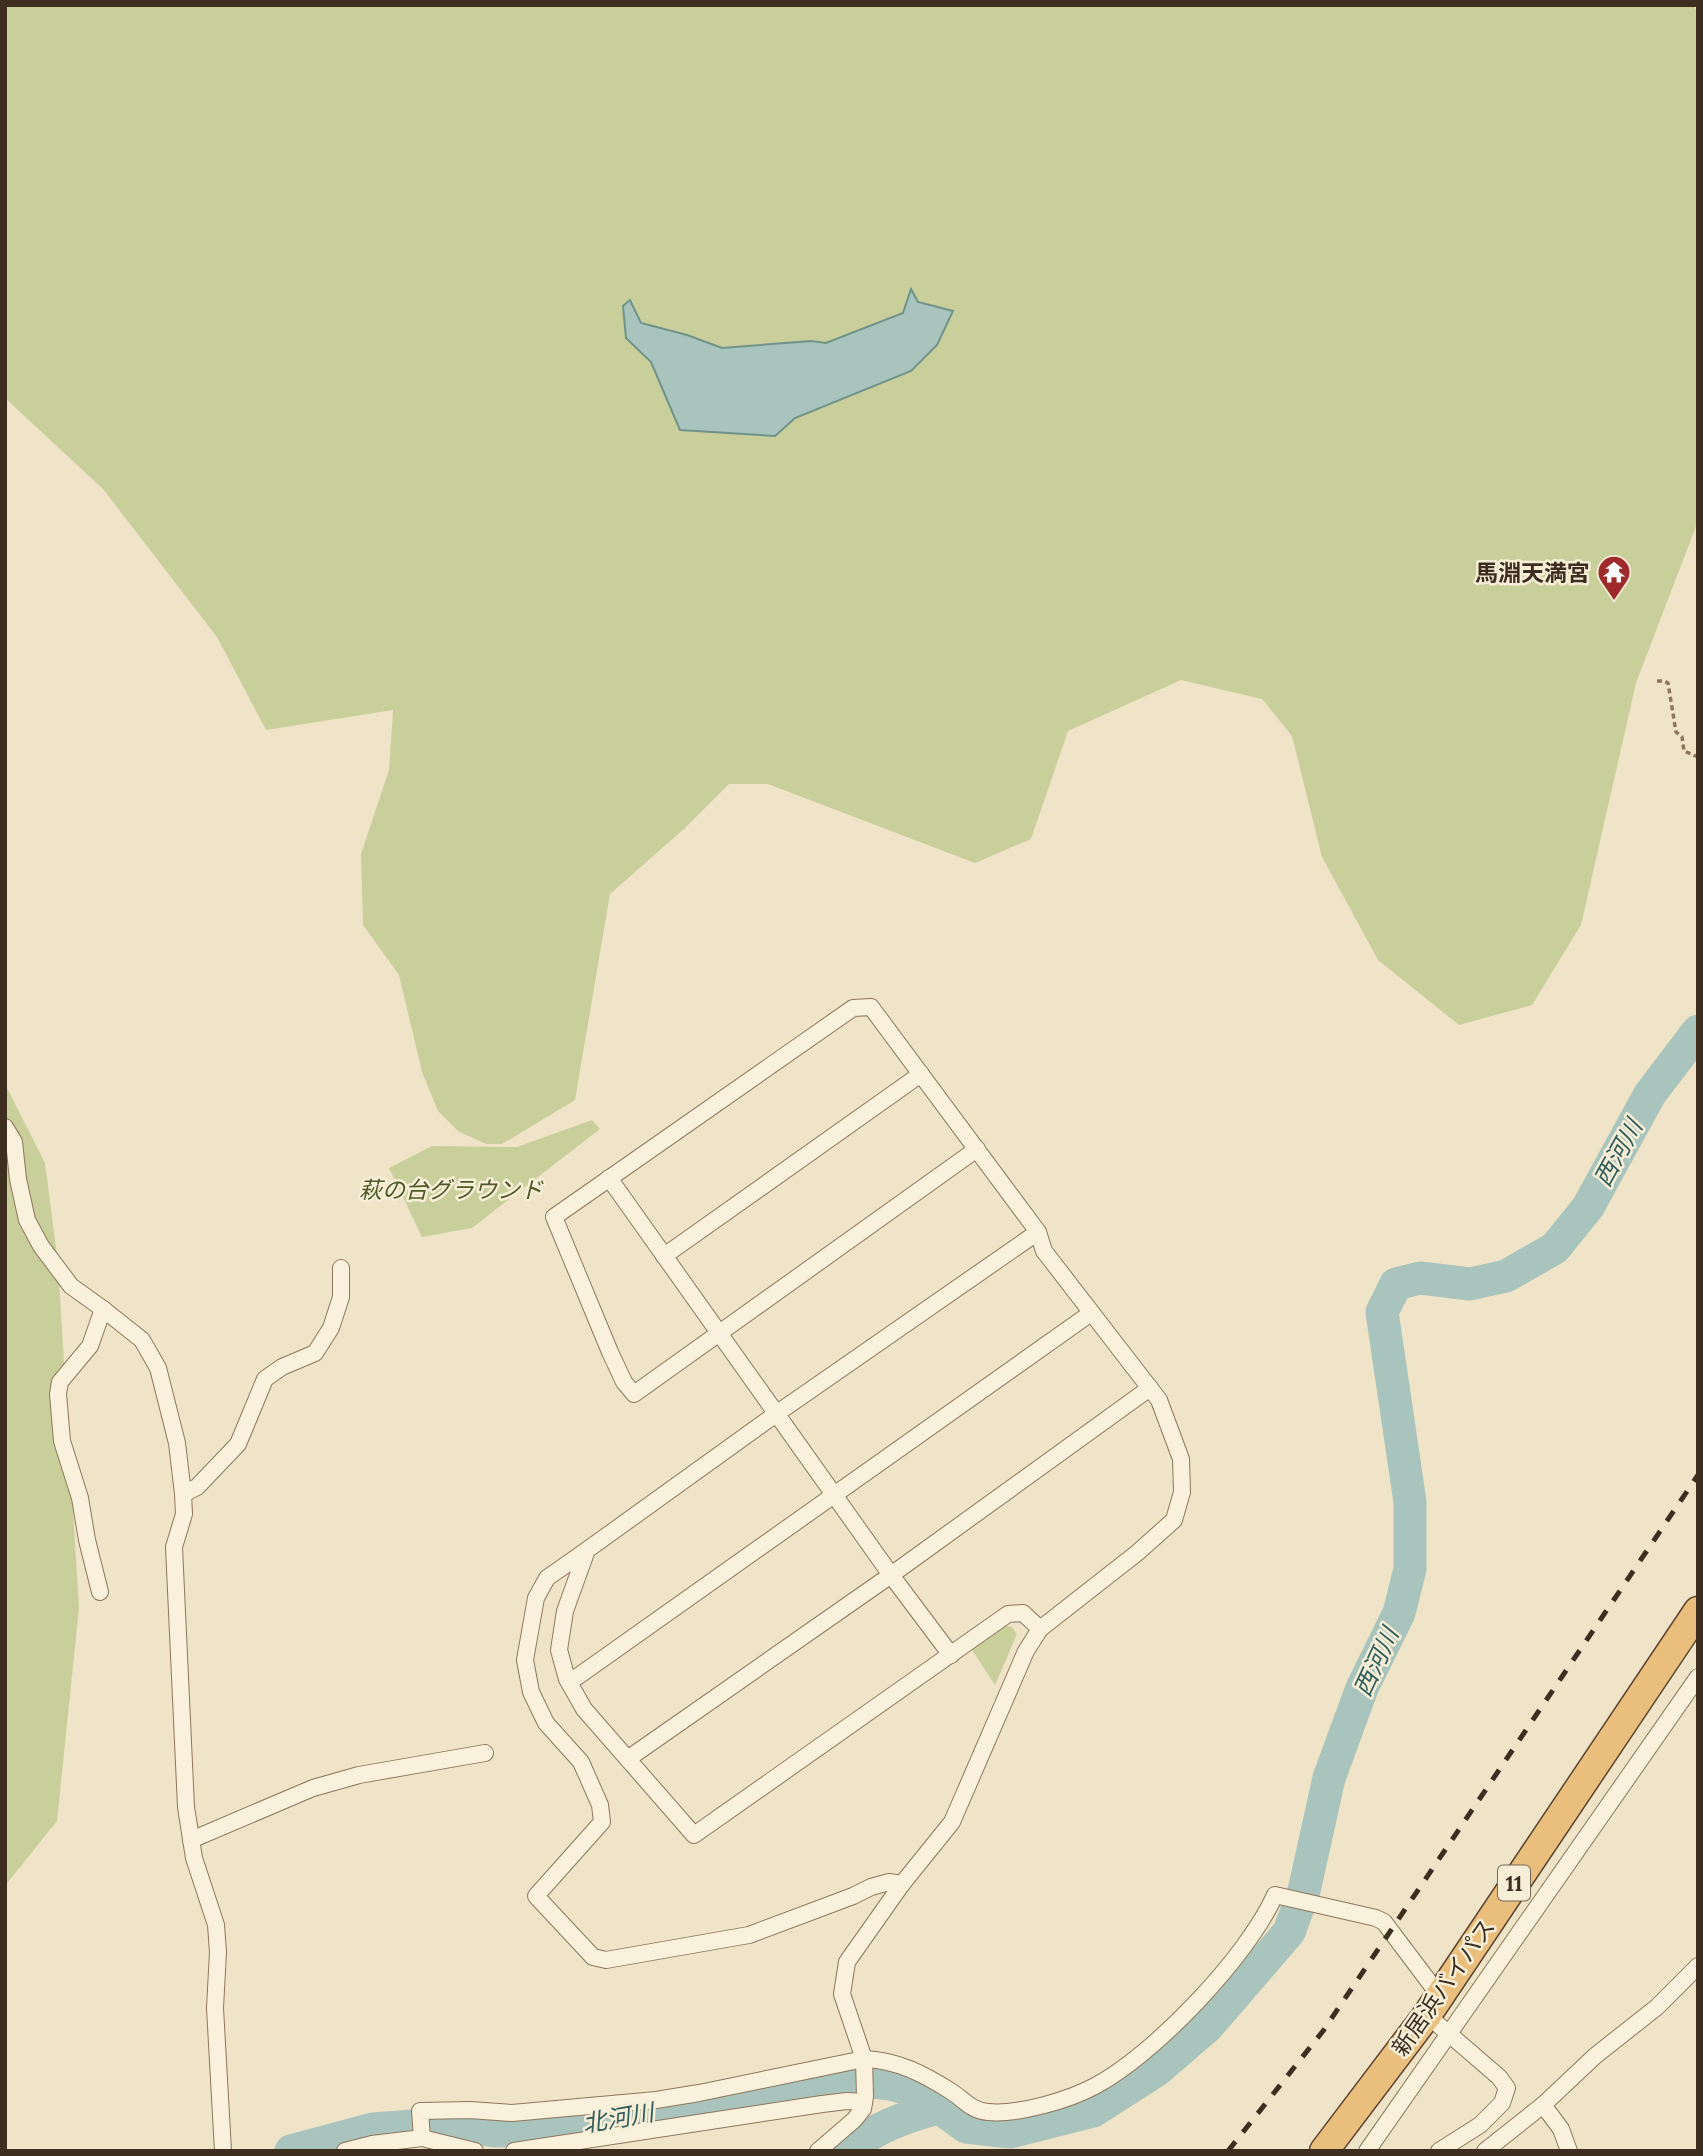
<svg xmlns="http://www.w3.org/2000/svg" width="1703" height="2156" font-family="Lora,'Noto Sans JP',serif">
	<rect width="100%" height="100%" fill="#f0e4c8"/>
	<g fill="#c9cf9b">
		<polygon points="5,5 1694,5 1698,16 1698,521 1636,683 1581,925 1532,1005 1459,1025 1378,960 1322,857 1292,736 1262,699 1181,680 1068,731 1031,839 975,863 768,784 729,784 685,828 610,894 575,1100 502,1144 486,1144 458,1131 438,1111 422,1072 399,975 363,925 361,854 389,770 393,710 266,730 217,637 103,489 5,398"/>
		<polygon points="5,1084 45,1163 58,1263 79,1608 57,1821 5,1886"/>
		<polygon points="592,1120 600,1129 472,1228 422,1237 389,1168 432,1146 517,1147"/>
		<polygon points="1006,1626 1012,1627 1017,1634 995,1685 972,1650"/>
	</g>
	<polygon fill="#a9c4bc" stroke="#6f938a" stroke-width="2" points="911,289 918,302 953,311 937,345 911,371 795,418 775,436 680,430 651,362 626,338 623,306 630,300 641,323 687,335 722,348 811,341 826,343 903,313"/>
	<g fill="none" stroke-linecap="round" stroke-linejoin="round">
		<g stroke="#a9c4bc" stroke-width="33">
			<polyline points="291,2151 373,2129 440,2124 495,2131 549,2130 637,2113 715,2105 810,2091 847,2079 891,2084 918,2092 966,2127 1010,2132 1093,2111 1157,2070 1207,2027 1289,1932 1304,1891 1329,1778 1362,1688 1399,1613 1410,1569 1410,1502 1382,1312 1396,1284 1420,1278 1470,1284 1506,1276 1555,1248 1588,1207 1650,1094 1698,1031"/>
			<path d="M846,2151C873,2129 906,2116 939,2108"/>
		</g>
		<defs>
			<g id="minor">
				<polyline points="5,1127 14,1142 18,1179 27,1220 41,1246 71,1286 103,1309 90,1346 60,1382 58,1394 62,1441 80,1498 87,1540 100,1592"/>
				<polyline points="609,1178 891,1575 951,1655"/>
				<polyline points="664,1256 921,1074"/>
				<polyline points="103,1309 142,1340 158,1368 177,1443 183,1494 184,1514 174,1547 186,1807 194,1858 216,1925 218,1952 215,2008 223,2151"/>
				<polyline points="183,1494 197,1487 238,1444 265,1379 282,1367 315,1353 331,1328 341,1297 341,1268"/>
				<polyline points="587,1550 776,1414 1038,1232"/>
				<polyline points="567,1679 577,1677 1091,1313"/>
				<polyline points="629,1758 891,1575 1150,1388"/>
				<polyline points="191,1840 313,1788 359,1775 485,1753"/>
				<polyline points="902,1884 889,1882 871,1887 853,1896 749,1935 606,1960 593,1957 536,1896 602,1822 600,1805 581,1762 546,1723 531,1692 525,1660 536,1598 547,1578 587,1550 565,1611 559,1650 567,1679 584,1709 694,1835 1008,1614 1023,1613 1040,1629"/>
				<polyline points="1427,2015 1499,2077 1507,2088 1502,2103 1480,2125 1439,2151"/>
				<polyline points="1543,2105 1561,2129 1569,2151"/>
				<path d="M422,2138L420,2111L470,2110L512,2113L656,2100L699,2093L864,2059C897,2060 924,2074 952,2092C964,2100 972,2111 988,2112C1018,2115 1069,2100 1095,2086C1154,2055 1248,1956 1275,1895L1376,1918L1384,1922L1439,1995"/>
				<polyline points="345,2151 372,2144 422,2138 475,2151"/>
				<polyline points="514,2151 822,2104 847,2101 864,2102"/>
				<polyline points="818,2151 854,2120 863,2109 865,2097 864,2059 842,1994 847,1962 902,1884 952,1822 1026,1651 1040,1629 1137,1553 1174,1520 1182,1492 1181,1459 1159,1400 1044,1251 1038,1232 871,1007 853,1008 554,1217 610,1352 624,1382 634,1394 977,1149"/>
				<polyline points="1367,2151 1698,1677"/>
				<polyline points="1485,2151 1543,2105 1595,2056 1657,2007 1698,1966"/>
			</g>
			<polyline id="trunk" points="1324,2151 1427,2015 1698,1611"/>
		</defs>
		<use href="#minor" stroke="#8d765c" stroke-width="18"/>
		<use href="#trunk" stroke="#5b4430" stroke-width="31"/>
		<polyline stroke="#8d765c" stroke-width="3.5" stroke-dasharray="5 3.5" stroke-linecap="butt" points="1657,681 1664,681 1668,683 1676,732 1682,737 1684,751 1698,757"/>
		<use href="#minor" stroke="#faf1dc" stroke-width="16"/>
		<use href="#trunk" stroke="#eabe7c" stroke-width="28"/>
		<polyline stroke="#3d2e20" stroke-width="5" stroke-dasharray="12 12" stroke-linecap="butt" points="1228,2151 1323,2031 1698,1475"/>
	</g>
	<defs>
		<symbol id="temple-pin" viewBox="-11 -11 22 30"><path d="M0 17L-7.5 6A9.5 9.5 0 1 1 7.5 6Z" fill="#9e2a2b" stroke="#f7eed8"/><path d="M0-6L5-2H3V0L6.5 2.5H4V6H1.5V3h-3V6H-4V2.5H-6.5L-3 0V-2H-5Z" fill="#fff"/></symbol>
	</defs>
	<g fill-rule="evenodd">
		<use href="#temple-pin" x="1595" y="553" width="38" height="52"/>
	</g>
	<g text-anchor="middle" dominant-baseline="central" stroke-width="5" stroke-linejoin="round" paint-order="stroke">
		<rect fill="#f7eed8" stroke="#756857" stroke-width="2" x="1498" y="1865.5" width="32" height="35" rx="5"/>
		<g font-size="21" font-weight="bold" fill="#3d2e20">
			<text x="1514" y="1883">11</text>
		</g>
		<g font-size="23" font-weight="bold" fill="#3d2e20" stroke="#f7eed8" text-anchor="end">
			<text x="1590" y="572">馬淵天満宮</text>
		</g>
		<g font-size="23" font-style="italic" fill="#4d5a26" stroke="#f7eed8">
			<text x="451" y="1189">萩の台グラウンド</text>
		</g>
		<g font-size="23" fill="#3d2e20" stroke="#f7eed8">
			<text transform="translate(1443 1987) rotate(-55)">新居浜バイパス</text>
		</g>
		<g font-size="24" font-style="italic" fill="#2f5d5a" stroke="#f7eed8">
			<text transform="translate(1618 1153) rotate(-61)">西河川</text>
			<text transform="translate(1376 1662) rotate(-65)">西河川</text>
			<text transform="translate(618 2118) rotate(-10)">北河川</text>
		</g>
	</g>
	<rect width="1703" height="2156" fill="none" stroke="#3d2e20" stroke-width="14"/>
</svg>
